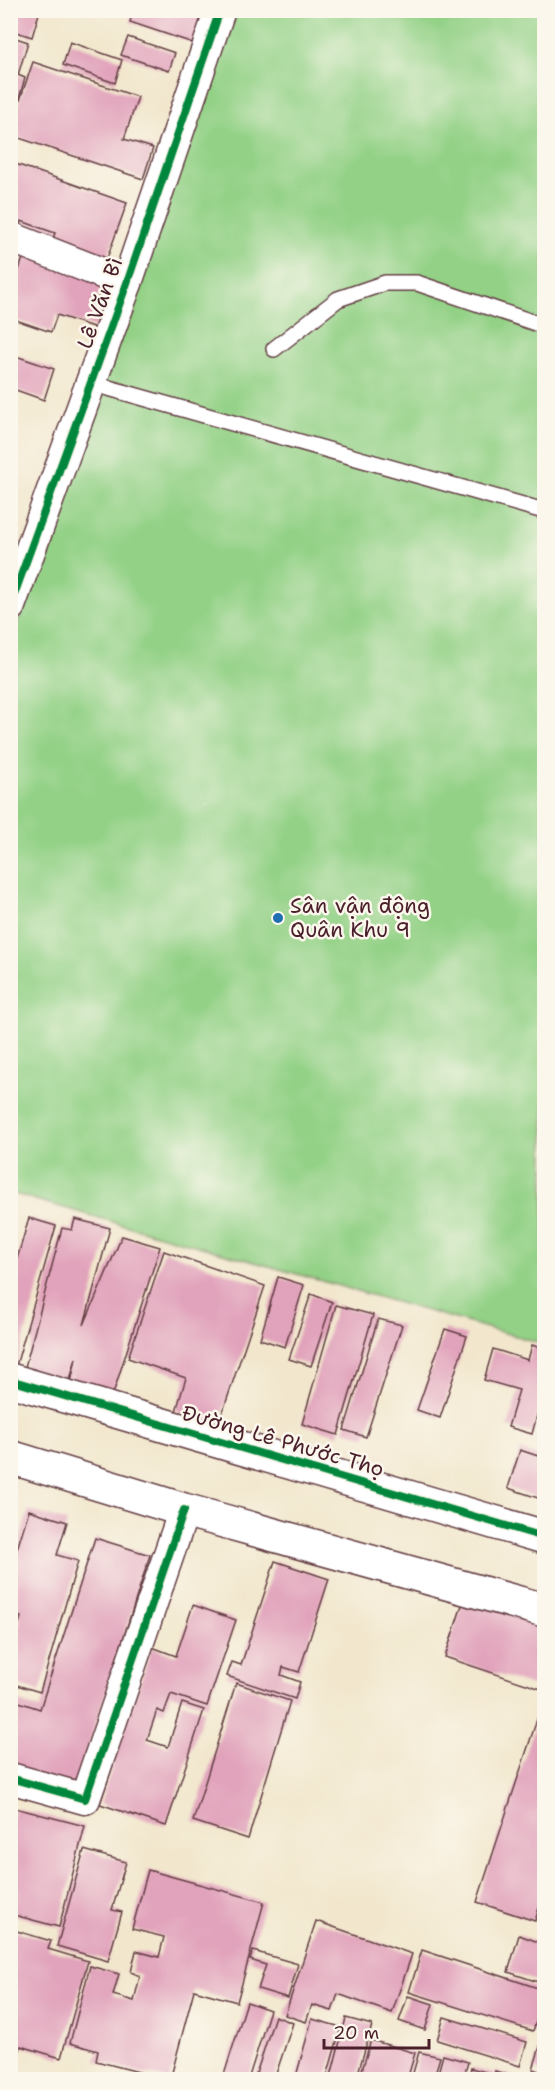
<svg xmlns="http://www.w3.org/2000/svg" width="555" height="2090" font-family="'Shantell Sans',sans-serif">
	<rect width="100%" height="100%" fill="#fbf7ec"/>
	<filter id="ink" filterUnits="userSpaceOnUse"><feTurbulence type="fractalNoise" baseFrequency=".0167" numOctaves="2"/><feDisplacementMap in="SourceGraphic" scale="12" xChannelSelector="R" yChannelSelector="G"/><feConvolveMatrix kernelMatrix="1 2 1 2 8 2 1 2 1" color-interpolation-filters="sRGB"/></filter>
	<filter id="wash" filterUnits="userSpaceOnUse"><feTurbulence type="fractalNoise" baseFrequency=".008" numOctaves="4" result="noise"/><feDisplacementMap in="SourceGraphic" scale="24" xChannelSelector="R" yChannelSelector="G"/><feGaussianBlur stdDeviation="1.35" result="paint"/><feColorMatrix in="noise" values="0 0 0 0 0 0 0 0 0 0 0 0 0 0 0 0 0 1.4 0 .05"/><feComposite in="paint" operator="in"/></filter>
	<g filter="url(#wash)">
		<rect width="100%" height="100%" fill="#f2e7cd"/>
		<polygon fill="#93d186" stroke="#6e7858" stroke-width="1.5" points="224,11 544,11 544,1344 11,1193 11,643"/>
		<g id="blocks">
			<g fill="#e1a3bb">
				<polygon points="11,10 40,10 32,37 10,30"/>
				<polygon points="133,10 207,10 196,44 130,22"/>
				<polygon points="10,36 28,42 18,75 25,78 16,109 10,107"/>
				<polygon points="128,37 175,53 169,71 121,55"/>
				<polygon points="70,42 122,60 115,83 63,65"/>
				<polygon points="33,62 138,97 124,139 153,148 143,179 10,135 10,129"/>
				<polygon points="10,162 127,203 105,264 51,245 55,233 21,221 17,231 10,228"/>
				<polygon points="27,247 106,275 96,304 103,307 96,328 57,315 51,332 10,318 10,295"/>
				<polygon points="10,354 54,369 44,400 10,388"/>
				<polygon points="29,1218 56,1226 16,1366 10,1365 10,1283"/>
				<polygon points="75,1219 110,1228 84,1325 122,1236 160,1247 113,1394 71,1382 76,1358 69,1384 24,1371 62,1228 72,1230"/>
				<polygon points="164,1251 265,1286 218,1426 176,1411 186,1378 128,1358"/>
				<polygon points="278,1277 304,1285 285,1347 260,1339"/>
				<polygon points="311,1294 332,1302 311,1366 289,1359"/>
				<polygon points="336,1305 373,1315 338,1435 302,1424"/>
				<polygon points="378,1319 402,1325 366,1437 344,1430"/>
				<polygon points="445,1329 467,1336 440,1418 417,1410"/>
				<polygon points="532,1345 544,1349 544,1389 532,1434 508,1427 519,1390 484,1380 493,1349 528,1360"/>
				<polygon points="544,1437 544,1500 508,1488 520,1450 538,1456"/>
				<polygon points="29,1510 67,1522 57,1555 78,1561 40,1692 10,1683 10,1652 21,1617 10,1614 10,1572"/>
				<polygon points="95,1538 150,1555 73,1795 10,1775 10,1699 40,1709"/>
				<polygon points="275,1561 329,1579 299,1672 283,1667 281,1675 300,1682 295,1699 227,1676 232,1662 241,1665"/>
				<polygon points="465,1596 544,1619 544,1690 445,1657"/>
				<polygon points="193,1605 236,1620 207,1706 171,1694 164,1713 157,1710 147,1740 168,1747 182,1703 204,1710 166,1826 100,1804 152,1647 176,1656"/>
				<polygon points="236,1683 290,1701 248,1839 193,1821"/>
				<polygon points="544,1698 544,1892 535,1921 477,1902"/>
				<polygon points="15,1808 85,1826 59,1927 10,1914 10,1827"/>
				<polygon points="84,1850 126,1862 112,1910 122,1912 108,1961 57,1946"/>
				<polygon points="148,1870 264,1902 237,2002 194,1990 170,2080 96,2061 98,2051 70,2043 90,1966 119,1974 113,1995 134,2001 140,1976 131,1972 136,1951 159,1957 164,1937 132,1929"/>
				<polygon points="316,1921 412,1954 392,2013 338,1994 332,2011 312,2005 306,2022 285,2015"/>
				<polygon points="10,1929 51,1941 48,1949 88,1961 61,2058 21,2046 17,2062 10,2060"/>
				<polygon points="519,1935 544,1944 544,1984 508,1972"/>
				<polygon points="422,1950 544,1990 544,1997 533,2031 409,1992"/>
				<polygon points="253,1951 298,1964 288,1998 258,1989 266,1965 250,1960"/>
				<polygon points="408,1996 433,2004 425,2030 399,2021"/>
				<polygon points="247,2002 270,2010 248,2080 228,2080 223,2078"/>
				<polygon points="275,2016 293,2023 274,2080 254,2080"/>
				<polygon points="444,2017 527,2042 520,2066 437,2040"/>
				<polygon points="346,2018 372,2025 356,2080 330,2080"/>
				<polygon points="312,2019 341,2027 326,2080 295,2080"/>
				<polygon points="544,2034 544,2073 533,2069"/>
				<polygon points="371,2040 415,2053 407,2080 359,2080"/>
				<polygon points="419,2052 440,2057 433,2080 411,2080"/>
				<polygon points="443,2055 468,2062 463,2080 436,2080"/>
				<polygon points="471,2068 493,2074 491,2080 468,2080"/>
				<polygon points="495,2071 523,2079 523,2080 493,2080"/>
			</g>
		</g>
	</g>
	<g filter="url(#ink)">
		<use href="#blocks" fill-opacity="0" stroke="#633d43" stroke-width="1.5"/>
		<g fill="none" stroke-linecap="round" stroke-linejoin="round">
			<defs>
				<g id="service">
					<polyline points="274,349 338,299 385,283 417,283 544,326"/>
					<polyline points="91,383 544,511"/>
				</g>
				<g id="minor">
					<polyline points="10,237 127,283"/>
					<polyline points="10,606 127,283 220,10"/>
					<polyline points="10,1778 85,1799 184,1510"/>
				</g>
				<g id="tertiary">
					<polyline points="10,1380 544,1537"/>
					<polyline points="10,1457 184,1510 544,1610"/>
				</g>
			</defs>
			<use href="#service" stroke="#633d43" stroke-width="18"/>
			<use href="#minor" stroke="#633d43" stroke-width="33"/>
			<use href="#tertiary" stroke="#633d43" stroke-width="36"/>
			<use href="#service" stroke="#fff" stroke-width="15"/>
			<use href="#minor" stroke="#fff" stroke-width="30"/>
			<use href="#tertiary" stroke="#fff" stroke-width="33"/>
			<defs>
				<g id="cycleway">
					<polyline points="10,606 127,283 220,10"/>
					<polyline points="10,1380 544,1537"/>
					<polyline points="10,1778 85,1799 184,1510"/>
				</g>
			</defs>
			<use href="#cycleway" stroke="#fbf7ec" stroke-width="11"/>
			<use href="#cycleway" stroke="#00873e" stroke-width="8"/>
		</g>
	</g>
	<circle fill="#1f6fb2" stroke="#fbf7ec" stroke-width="2" cx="278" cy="918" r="6"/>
	<g text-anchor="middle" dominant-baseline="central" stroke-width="5" stroke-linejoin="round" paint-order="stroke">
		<g font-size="21" fill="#4a1f2b" stroke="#fbf7ec">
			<text transform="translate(100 303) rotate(-70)">Lê Văn Bì</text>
			<text transform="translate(283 1441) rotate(16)">Đường Lê Phước Thọ</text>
		</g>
		<g font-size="21" fill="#4a1f2b" stroke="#fbf7ec" text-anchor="start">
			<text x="290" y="906">Sân vận động<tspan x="290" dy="24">Quân Khu 9</tspan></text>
		</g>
	</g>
	<rect width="555" height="2090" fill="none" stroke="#fbf7ec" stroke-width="36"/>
	<path d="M324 2039v9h105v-9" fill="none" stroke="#4a1f2b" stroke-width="3"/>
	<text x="333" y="2039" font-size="18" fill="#4a1f2b" stroke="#fbf7ec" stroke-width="4.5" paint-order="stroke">20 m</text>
</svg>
